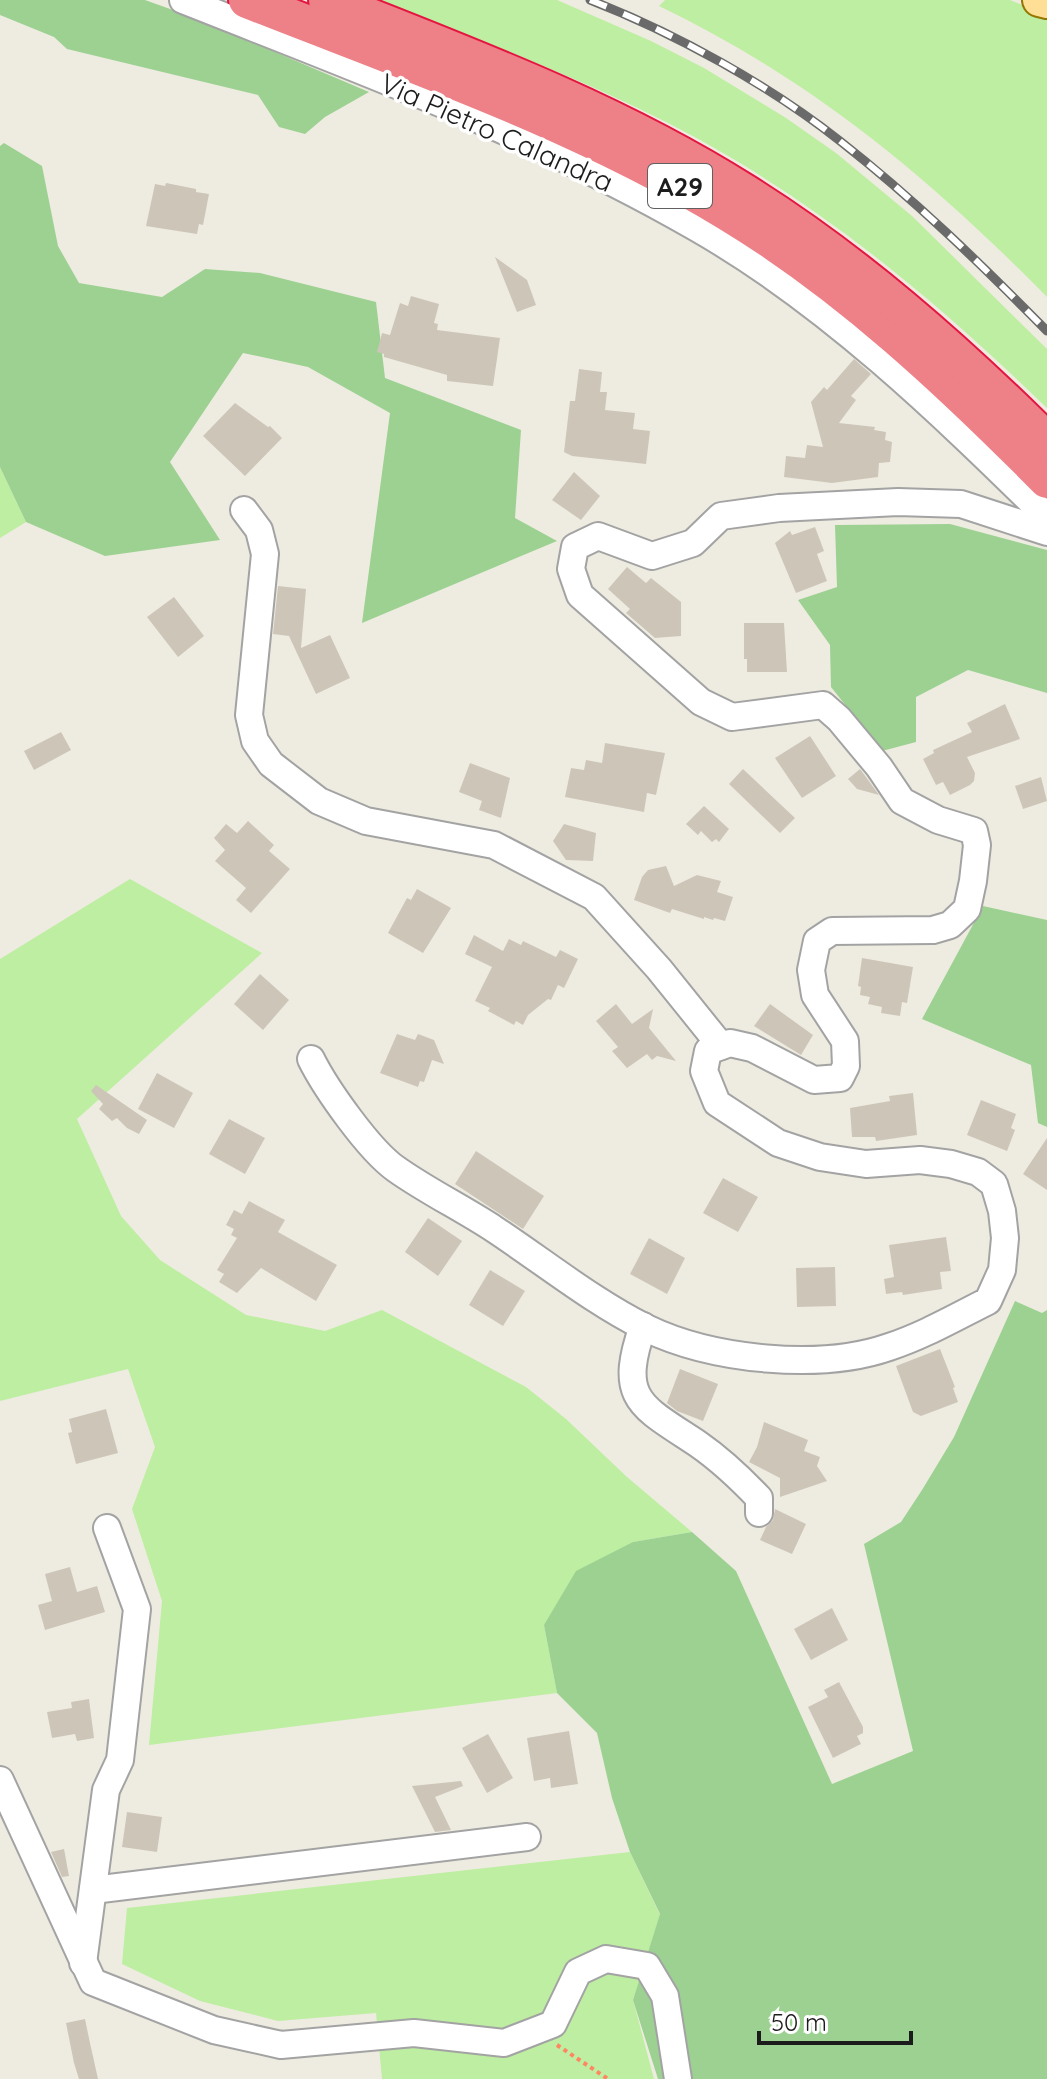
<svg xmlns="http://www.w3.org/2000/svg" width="1047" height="2079" font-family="Quicksand,sans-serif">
	<rect width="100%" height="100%" fill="#eeece0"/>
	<g fill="#bdeea1">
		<path d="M376,0H557L651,41L704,68L786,118L836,153L912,216L1047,349V408C958,322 866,242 761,176C642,100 507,51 376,0Z"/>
		<path d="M665,0H1010L1047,15V297C929,177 811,79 659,6Z"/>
		<polygon points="0,467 26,522 0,538"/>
		<polygon points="130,879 262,953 77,1119 121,1216 160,1260 246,1315 325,1331 382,1310 526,1387 566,1419 627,1477 692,1532 633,1542 544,1625 557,1693 149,1745 162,1601 132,1509 155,1447 128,1369 0,1401 0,959"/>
		<polygon points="630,1852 660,1915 633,2000 654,2079 382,2079 376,2013 278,2021 200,2001 122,1964 127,1908"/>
	</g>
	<g fill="#9cd192">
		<polygon points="0,0 145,0 198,19 369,92 325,117 305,134 279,127 258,95 67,49 54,37 0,15"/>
		<polygon points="4,143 42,166 58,246 79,283 162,297 205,269 260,273 376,302 385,378 521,430 515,518 557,541 362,623 390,413 308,367 243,353 170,462 220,540 105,556 26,522 0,467 0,146"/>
		<polygon points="950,524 1047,550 1047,693 968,670 916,697 916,742 882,751 831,687 830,645 798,600 837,587 835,525"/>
		<polygon points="983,906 1047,920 1047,1127 1038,1123 1031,1065 922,1019"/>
		<polygon points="1015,1301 1042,1313 1047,1310 1047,2079 658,2079 633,2000 660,1914 630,1852 612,1798 597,1733 557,1693 544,1625 576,1571 633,1542 692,1532 736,1571 832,1784 913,1751 864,1544 901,1522 922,1490 954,1437"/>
	</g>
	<g fill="#cec5b9">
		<polygon points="166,183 196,189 196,192 209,194 203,225 199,224 197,234 146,226 155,184 165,186"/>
		<polygon points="495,257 527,280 536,305 517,312"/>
		<polygon points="411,296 439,304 434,323 438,324 437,330 500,338 493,386 447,381 447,375 384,357 384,354 377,352 382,333 390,335 400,303 408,306"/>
		<polygon points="854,359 871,374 851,396 856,400 839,423 875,427 874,430 886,432 885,440 892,442 890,462 879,463 878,477 832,483 784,477 786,456 805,458 807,445 823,447 811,402 824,387 827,390"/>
		<polygon points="579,369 602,372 600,392 607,392 605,410 635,413 633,429 650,431 646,464 572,456 564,452 570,401 575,401"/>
		<polygon points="235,403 268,427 270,426 282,438 245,476 203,436"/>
		<polygon points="574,472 600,496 581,520 552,500"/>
		<polygon points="815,527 824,551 817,554 827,581 796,593 775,543 790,531 792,535"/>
		<polygon points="627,567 646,583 651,578 681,602 681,636 655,638 626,613 630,609 608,589"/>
		<polygon points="278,586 306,589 301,648 330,635 350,678 316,694 289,636 273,634"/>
		<polygon points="174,597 204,636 178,657 147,617"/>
		<polygon points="744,623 784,623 787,672 747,672 747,659 744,659"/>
		<polygon points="1005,704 1020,739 967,757 975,773 974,781 970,785 950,795 943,782 936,785 923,759 934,753 933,750 972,732 967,723"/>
		<polygon points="61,732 71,750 34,770 24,751"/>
		<polygon points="810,736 836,776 802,798 775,758"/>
		<polygon points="605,743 665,753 656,795 647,793 644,812 565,797 571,768 584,770 586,760 602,763"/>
		<polygon points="470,763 510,778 501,818 479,810 482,801 459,792"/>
		<polygon points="743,769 795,818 780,833 729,784"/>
		<polygon points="860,769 866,777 879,795 857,789 848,779"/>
		<polygon points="1041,777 1047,801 1023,809 1015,786"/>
		<polygon points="704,806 729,829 719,842 716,839 712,842 701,831 698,835 686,824"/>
		<polygon points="248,821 274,845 269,851 290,869 251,913 236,900 246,888 215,861 225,850 214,838 226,824 237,833"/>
		<polygon points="564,824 596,833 593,861 566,860 553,841"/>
		<polygon points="666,866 674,886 697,875 721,881 717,892 733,897 725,921 714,918 713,920 704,917 704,919 672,909 670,913 634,900 642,877 648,870"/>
		<polygon points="417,889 451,908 423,953 388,933 407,898 411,900"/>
		<polygon points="474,935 503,951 509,939 521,945 523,941 556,957 560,950 578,959 564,988 558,985 551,1000 548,999 528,1015 523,1025 516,1021 514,1025 488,1011 490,1008 475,1001 492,967 465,954"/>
		<polygon points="862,958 913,967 907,1003 902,1002 900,1016 881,1013 882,1007 868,1004 870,997 860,995 861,987 858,986"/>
		<polygon points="260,974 289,1000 263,1030 234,1004"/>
		<polygon points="616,1004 632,1024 653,1009 649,1028 676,1061 657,1056 652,1060 647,1054 627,1068 612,1051 618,1047 596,1021"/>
		<polygon points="770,1004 813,1035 801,1055 754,1026"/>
		<polygon points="397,1034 415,1040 418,1034 434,1040 444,1064 432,1060 424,1082 420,1081 418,1087 380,1073"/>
		<polygon points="157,1073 193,1093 174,1128 138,1109"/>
		<polygon points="96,1085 147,1120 139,1134 127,1128 117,1118 112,1121 99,1109 103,1104 91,1091"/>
		<polygon points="913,1093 917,1135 876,1141 875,1137 852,1137 850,1108 890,1101 889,1096"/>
		<polygon points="981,1100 1016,1114 1011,1128 1015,1130 1007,1151 967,1135"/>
		<polygon points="229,1119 265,1138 245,1174 209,1154"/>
		<polygon points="1047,1138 1047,1190 1023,1174"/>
		<polygon points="476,1151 544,1196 523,1229 455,1184"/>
		<polygon points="723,1178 758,1197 738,1232 703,1213"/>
		<polygon points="249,1201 285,1220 278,1232 337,1265 316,1301 261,1268 237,1293 219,1282 224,1274 217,1270 237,1238 231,1235 234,1229 226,1225 234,1210 242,1214"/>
		<polygon points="428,1218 462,1241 438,1276 405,1252"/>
		<polygon points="946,1237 951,1271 940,1272 942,1289 903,1295 902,1292 886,1294 884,1279 894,1277 889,1245"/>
		<polygon points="649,1238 685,1258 667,1294 630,1274"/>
		<polygon points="835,1267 836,1306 797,1307 796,1268"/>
		<polygon points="490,1270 525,1291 503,1326 469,1305"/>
		<polygon points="940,1349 955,1387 953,1388 958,1402 921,1416 913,1412 896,1366"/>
		<polygon points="680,1369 718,1384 703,1421 677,1411 667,1403"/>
		<polygon points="106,1409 118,1453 76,1464 68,1433 72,1432 69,1419"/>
		<polygon points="764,1422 808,1440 804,1451 820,1457 817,1466 827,1481 780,1497 780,1478 749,1462 757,1447"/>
		<polygon points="775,1509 806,1524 792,1554 760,1540 766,1527 773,1520"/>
		<polygon points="70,1567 77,1592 97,1586 105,1612 45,1630 38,1605 52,1601 45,1574"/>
		<polygon points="832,1608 848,1640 811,1660 794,1629"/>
		<polygon points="839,1682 863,1727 863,1733 857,1736 861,1744 833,1758 808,1707 828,1697 824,1690"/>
		<polygon points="89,1699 94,1738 77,1741 75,1734 52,1738 47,1712 72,1708 71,1702"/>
		<polygon points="569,1731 578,1784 551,1788 550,1778 534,1781 527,1738"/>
		<polygon points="488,1734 513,1778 487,1793 462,1748"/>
		<polygon points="461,1781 463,1786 435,1797 451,1830 435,1832 412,1786"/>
		<polygon points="127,1812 162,1817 157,1852 122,1847"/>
		<polygon points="64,1849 69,1876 62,1877 51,1852"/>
		<polygon points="85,2019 90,2043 98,2079 79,2079 74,2063 66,2023"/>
	</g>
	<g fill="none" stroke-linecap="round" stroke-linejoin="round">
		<defs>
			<g id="minor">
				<path d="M183,0C357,69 534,134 697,228C828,303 940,412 1047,517"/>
				<polyline points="244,510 259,530 265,554 249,715 255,741 271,764 319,801 366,821 494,845 594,897 659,969 721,1046"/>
				<path d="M311,1059C326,1089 369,1150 396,1169C427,1191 462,1208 494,1229C544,1262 592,1301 646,1328C712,1360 820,1371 889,1347C923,1336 956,1317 988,1301L1002,1270L1005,1238L1002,1211L994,1184L978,1172L951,1164L920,1160L866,1164L820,1157L778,1143L717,1103L704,1071L708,1051L730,1043L752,1048L814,1080L840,1078L846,1066L845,1041L815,995L811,970L817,941L832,931L933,930L950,925L967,909L973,881L977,845L974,831L938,820L902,801L879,767L839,719L823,705L732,717L701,702L580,595L571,569L575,547L598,536L652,556L693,543L721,516L779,508L898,502L961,504L1047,532"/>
				<path d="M643,1326C617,1400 641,1406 698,1444C721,1460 740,1478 759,1498V1513"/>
				<polyline points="0,1780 93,1982 214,2030 281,2045 414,2033 504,2043 553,2024 578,1972 606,1959 647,1966 665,1996 678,2079"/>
				<polyline points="93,1890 527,1837"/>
				<polyline points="83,1963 106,1790 120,1760 137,1609 107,1528"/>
			</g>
			<polyline id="major" points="1039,0 1047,2"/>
			<g id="highway">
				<path d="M247,0C409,64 578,122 728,213C847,285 950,382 1047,480"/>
				<path d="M327,0C469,56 614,110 744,192C856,262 954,349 1047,441"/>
			</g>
		</defs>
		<use href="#minor" stroke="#a3a3a3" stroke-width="30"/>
		<use href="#major" stroke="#947600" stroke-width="36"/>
		<use href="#highway" stroke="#e41641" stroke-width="40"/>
		<polyline stroke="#ff8661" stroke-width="4" stroke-dasharray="4 4" stroke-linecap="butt" points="557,2045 608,2079"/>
		<use href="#minor" stroke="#fff" stroke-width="26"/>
		<use href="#major" stroke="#ffdf95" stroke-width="32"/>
		<use href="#highway" stroke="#ed8187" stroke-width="36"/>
		<defs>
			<path id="rail" d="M590,0C675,33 769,85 840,141C914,199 981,264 1047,331"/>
		</defs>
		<use href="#rail" stroke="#6a6a6a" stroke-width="9"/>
		<use href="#rail" stroke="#fff" stroke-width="6" stroke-dasharray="18" stroke-linecap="butt"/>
	</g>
	<g text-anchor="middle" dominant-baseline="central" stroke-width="7" stroke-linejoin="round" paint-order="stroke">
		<rect fill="#fff" stroke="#606060" stroke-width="2" x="648" y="164" width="64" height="44" rx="6"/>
		<g font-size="26" font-weight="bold" fill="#1c1c1c">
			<text x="680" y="186">A29</text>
		</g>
		<g font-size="28" fill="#1c1c1c" stroke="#fff">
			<text transform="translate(497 132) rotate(24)">Via Pietro Calandra</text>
		</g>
	</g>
	<path d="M759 2031v12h152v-12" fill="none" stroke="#1c1c1c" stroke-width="4"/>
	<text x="771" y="2031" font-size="24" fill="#1c1c1c" stroke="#ffffff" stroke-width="6" paint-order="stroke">50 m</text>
</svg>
